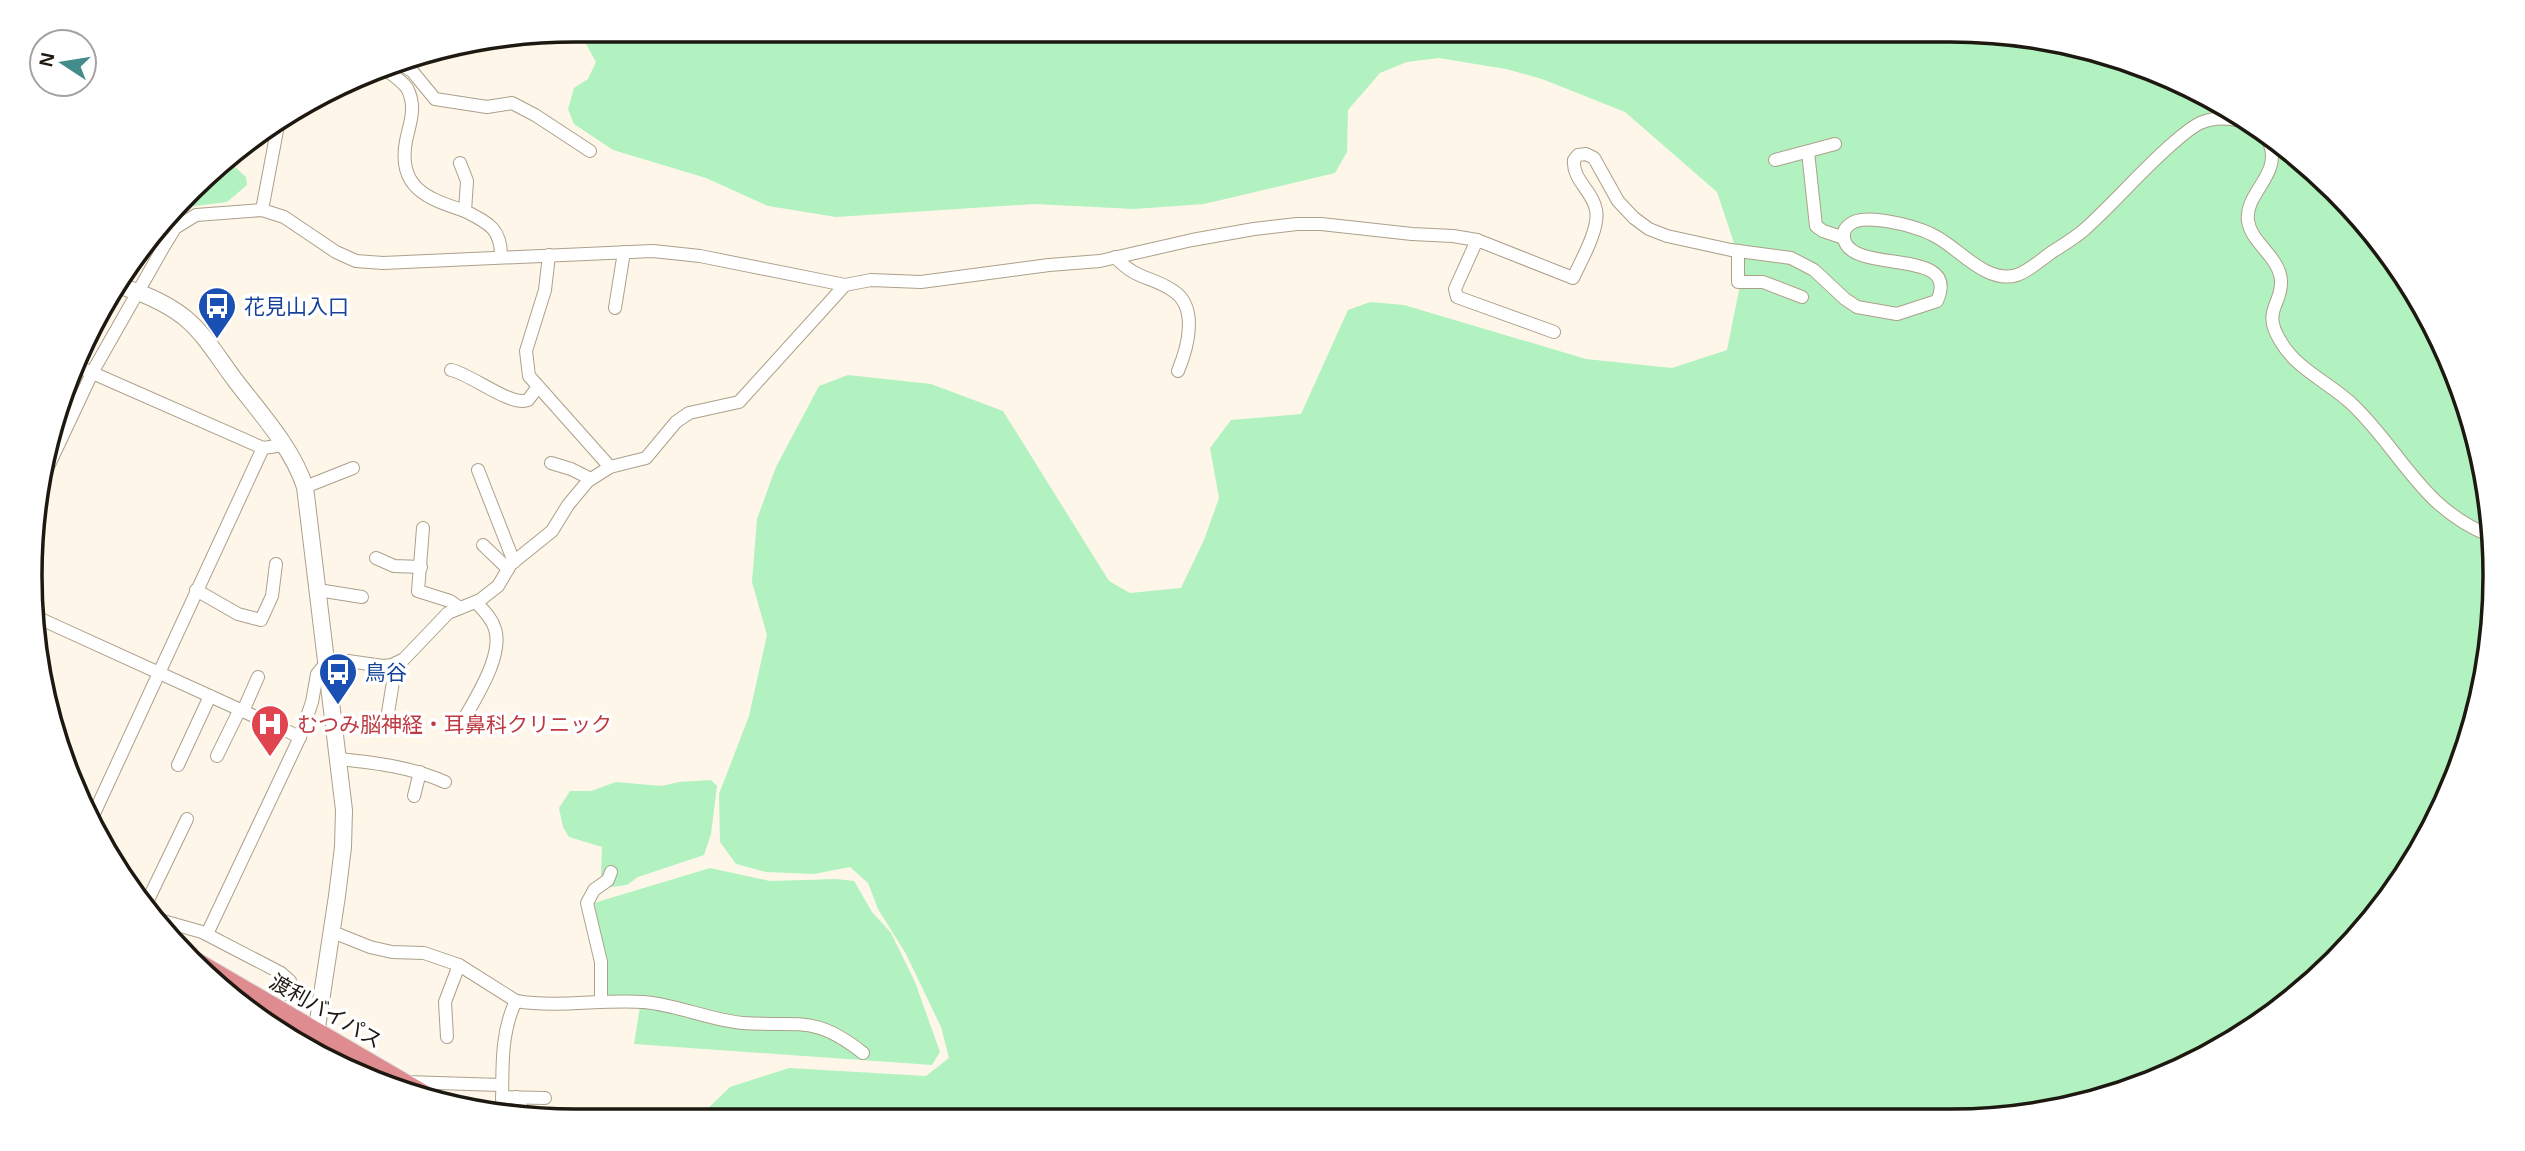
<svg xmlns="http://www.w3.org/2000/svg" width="2525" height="1151" font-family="Arial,'Noto Sans JP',sans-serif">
	<rect width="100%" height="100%" fill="#fef6e8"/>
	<g fill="#b1f2c0">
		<polygon points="576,30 1950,30 2056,40 2158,71 2252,122 2335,189 2403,272 2454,366 2485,469 2495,575 2485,682 2476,711 2459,726 2467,742 2454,784 2383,907 2282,1008 2159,1080 2021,1117 695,1121 730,1087 789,1068 926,1076 949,1058 941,1027 906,954 878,909 868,883 850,867 814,874 766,872 736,864 720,842 719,794 749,716 767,635 752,582 757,519 776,467 819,386 848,375 931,384 1003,411 1109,581 1130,593 1181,588 1204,540 1219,498 1210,448 1231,420 1301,414 1348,310 1370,302 1404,305 1586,359 1672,368 1727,350 1743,270 1717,192 1625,112 1542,79 1506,69 1439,58 1407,62 1380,73 1348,110 1347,152 1335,173 1204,204 1134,209 1034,204 836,217 768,206 706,178 613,150 574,124 568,109 574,88 588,79 596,62 584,40 568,31"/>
		<polygon points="230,155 235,167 246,177 247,185 227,202 180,208 216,165"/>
		<polygon points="711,780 717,786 711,834 704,855 638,877 627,885 604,888 601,875 602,847 569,837 563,827 559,808 570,791 591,791 616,782 662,786 679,782"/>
		<polygon points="710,868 770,881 836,879 854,881 872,912 891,933 915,982 940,1052 932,1065 634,1044 641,1000 605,997 604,961 594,903"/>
	</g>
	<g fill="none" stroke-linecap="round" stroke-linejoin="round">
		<defs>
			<g id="minor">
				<polyline points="395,61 412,71 435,99 487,107 512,103 535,115 590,151"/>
				<path d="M386,70C393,75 402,81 407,88C417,107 410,122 406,141C397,188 428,199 465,211"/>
				<polyline points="1808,152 1816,226 1823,231 1844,238"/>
				<polyline points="1775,160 1835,144"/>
				<path d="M460,163L467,181L465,211C488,223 501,228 501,256"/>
				<polyline points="262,210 279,120"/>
				<polyline points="1477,240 1455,289 1457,297 1554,332"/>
				<polyline points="1738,251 1738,282 1763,282 1802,297"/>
				<polyline points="549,255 545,290 526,351 529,376 610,467"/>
				<path d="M1115,257C1138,281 1149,275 1172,290C1199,306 1188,347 1178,371"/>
				<polyline points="615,308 624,252"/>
				<polyline points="79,367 263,448 284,445"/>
				<path d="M451,370C471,374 511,407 528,400L537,388"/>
				<polyline points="551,463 571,469 591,479"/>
				<polyline points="478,470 514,562"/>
				<polyline points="305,487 353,468"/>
				<polyline points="38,488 93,371 164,246 175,228 196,215 262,210 284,217 336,252 356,261 383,263 653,251 700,256 845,285"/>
				<polyline points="423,528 418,591 450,601 460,608"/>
				<polyline points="483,545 508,569"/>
				<polyline points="376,558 394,566 421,567"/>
				<polyline points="196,590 238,614 261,620 272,596 276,564"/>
				<polyline points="318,590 362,597"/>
				<polyline points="34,616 300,737"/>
				<polyline points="243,711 258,677"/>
				<polyline points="387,719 396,663"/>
				<path d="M459,728C472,703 504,658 495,629C492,618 483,610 476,602"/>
				<polyline points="217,756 240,709"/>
				<path d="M340,759C377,763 411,767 445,782"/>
				<polyline points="178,765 210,696"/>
				<polyline points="414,796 420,772"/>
				<polyline points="92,818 263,448"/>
				<polyline points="147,902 187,819"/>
				<polyline points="163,921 202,932 281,973 290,981 287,994"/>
				<polyline points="330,931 370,947 392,952 424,953 459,965 516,1001"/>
				<path d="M207,934L300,737L312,702L317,674L322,668L348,661L383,666L392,665L404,659L448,613L480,600L498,586L511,564L552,531L568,505L588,481L610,467L646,458L676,422L689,413L739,402L845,285L871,280L921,282L1049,265L1100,261L1192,240L1254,229L1297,224H1321L1412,234L1453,236L1477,240L1573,278C1581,261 1600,228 1596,210C1593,191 1572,180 1574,160L1578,155L1586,154L1594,158L1618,201L1634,218L1649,229L1667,236L1731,250L1791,258L1814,270L1845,299L1857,307L1897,314L1937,301C1961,247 1858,274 1845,242C1843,236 1843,230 1848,226C1861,211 1914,226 1931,234C1957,245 1985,285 2017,275C2029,271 2042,259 2052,252C2063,245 2075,238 2085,229C2115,202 2141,171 2172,144C2180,137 2190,128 2200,123C2223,113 2261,120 2270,145C2281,175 2244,194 2248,221C2251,243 2280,257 2281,281C2282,306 2261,310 2281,342C2298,371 2331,383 2354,406C2403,454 2422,509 2491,536"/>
				<polyline points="601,1000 601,962 587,903 594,890 608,880 611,872"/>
				<polyline points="447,1037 445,1002 459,965"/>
				<polyline points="406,1082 501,1085"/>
				<polyline points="502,1097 545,1098"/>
				<polyline points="516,1097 526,1116"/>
				<path d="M502,1114C503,1076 499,1035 516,1001C559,1008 601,999 644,1002C678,1005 710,1020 743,1023C799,1027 814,1014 863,1053"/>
			</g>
			<path id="tertiary" d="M117,285C142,293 163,301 184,317C205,334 219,359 235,380C260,413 292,447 305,487L344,810L343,847L337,896L314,1047"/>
			<polyline id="trunk" points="196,962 433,1100"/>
		</defs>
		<use href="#minor" stroke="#aca08a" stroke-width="14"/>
		<use href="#tertiary" stroke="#aca08a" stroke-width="18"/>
		<use href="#trunk" stroke="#dbdad9" stroke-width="21"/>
		<use href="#minor" stroke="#fff" stroke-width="12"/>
		<use href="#tertiary" stroke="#fff" stroke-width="16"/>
		<use href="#trunk" stroke="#de8c90" stroke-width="19"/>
	</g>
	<defs>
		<symbol id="bus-pin" viewBox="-11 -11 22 30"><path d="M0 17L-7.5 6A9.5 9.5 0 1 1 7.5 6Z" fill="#1a4fb4" stroke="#fff"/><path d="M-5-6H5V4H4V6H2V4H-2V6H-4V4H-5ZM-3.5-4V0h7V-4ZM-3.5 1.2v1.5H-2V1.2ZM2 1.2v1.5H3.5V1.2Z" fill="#fff"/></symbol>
		<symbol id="hospital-pin" viewBox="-11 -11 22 30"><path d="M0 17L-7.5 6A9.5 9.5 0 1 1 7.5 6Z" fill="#e0444e" stroke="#fff"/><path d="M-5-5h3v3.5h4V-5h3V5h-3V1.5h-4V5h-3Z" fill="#fff"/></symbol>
	</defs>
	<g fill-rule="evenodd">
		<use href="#bus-pin" x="195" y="284" width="44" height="60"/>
		<use href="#bus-pin" x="316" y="650" width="44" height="60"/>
		<use href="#hospital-pin" x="248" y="702" width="44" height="60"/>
	</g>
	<g text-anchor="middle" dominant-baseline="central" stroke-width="7" stroke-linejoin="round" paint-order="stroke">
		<g font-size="21" fill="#164399" stroke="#fff" text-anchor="start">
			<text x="244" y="306">花見山入口</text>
			<text x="365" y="672">鳥谷</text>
		</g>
		<g font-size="21" fill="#be3a42" stroke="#fff" text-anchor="start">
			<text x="297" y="724">むつみ脳神経・耳鼻科クリニック</text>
		</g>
		<g font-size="21" fill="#1d1910" stroke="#fff">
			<text transform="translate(326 1011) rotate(30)">渡利バイパス</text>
		</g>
	</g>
	<path d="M0 0H2525V1151H0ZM575 42H1950A533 533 0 0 1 2483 575V576A533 533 0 0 1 1950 1109H575A533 533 0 0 1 42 576V575A533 533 0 0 1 575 42Z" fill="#fff" fill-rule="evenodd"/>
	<path fill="none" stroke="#1d1910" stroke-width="3.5" d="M575 42H1950A533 533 0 0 1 2483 575V576A533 533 0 0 1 1950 1109H575A533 533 0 0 1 42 576V575A533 533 0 0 1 575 42Z"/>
	<g transform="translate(63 63) rotate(282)"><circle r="33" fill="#ffffff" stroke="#a5a39f" stroke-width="2"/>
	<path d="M0-5L12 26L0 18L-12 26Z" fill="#448c8b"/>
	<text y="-10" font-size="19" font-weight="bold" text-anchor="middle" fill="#1d1910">N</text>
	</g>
</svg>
